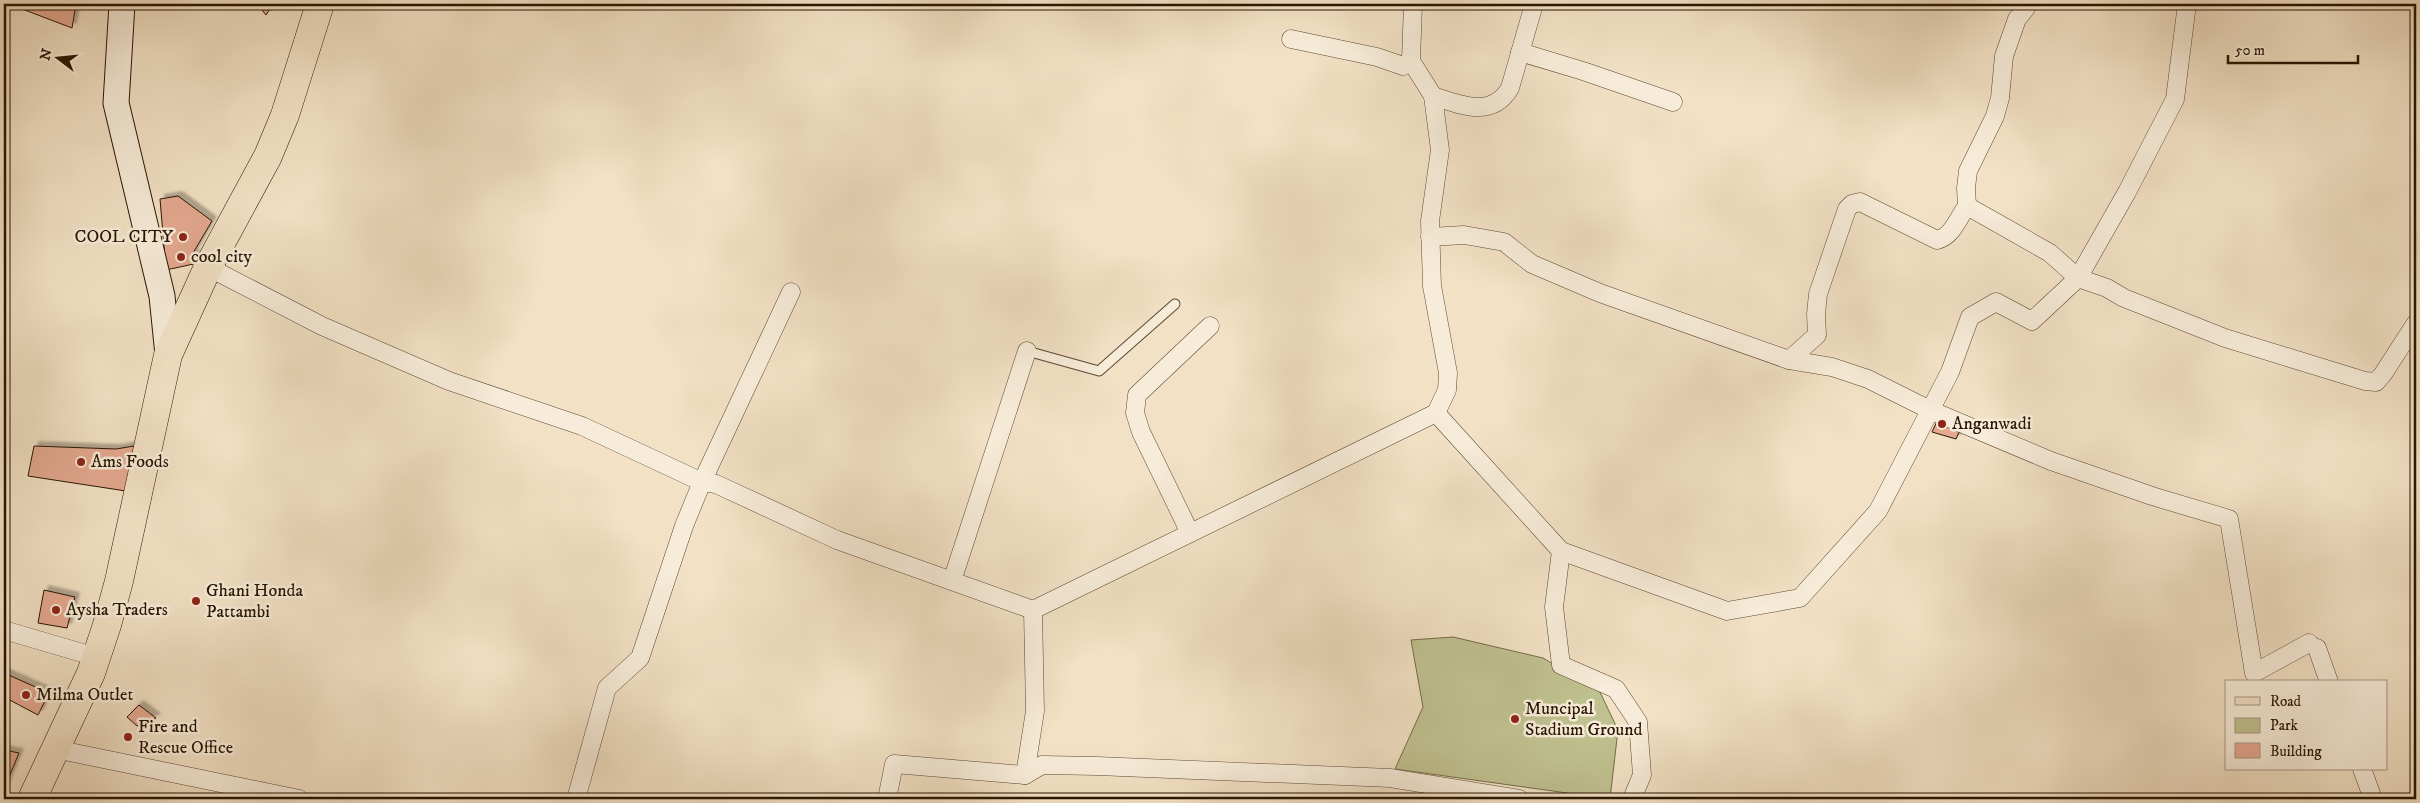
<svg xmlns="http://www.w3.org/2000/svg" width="2420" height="803" font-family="'IM FELL DW Pica',serif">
	<defs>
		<filter id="shadow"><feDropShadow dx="4.5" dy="-4.5" stdDeviation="1" flood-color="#0004"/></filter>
	</defs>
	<rect width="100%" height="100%" fill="#f2e1c5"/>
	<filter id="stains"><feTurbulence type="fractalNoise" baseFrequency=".004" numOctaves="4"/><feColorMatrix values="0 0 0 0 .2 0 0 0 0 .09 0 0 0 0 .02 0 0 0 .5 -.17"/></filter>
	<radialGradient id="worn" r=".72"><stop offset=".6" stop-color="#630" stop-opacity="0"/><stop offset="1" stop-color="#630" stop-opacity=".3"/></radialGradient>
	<polygon fill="#c0c190" stroke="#746b49" points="1453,637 1543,658 1600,692 1618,730 1610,799 1395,769 1423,707 1411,640"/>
	<g fill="#e4a990" stroke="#291502" filter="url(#shadow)">
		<polygon points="9,4 76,4 72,28"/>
		<polygon points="257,4 273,4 266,15"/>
		<polygon points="178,196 212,221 193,253 198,263 166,270 160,199"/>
		<polygon points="1938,419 1960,430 1956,439 1932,432"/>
		<polygon points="34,446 116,449 134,446 126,491 28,476"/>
		<polygon points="44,590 75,597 67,628 38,623"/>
		<polygon points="4,673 49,693 38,715 4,697"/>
		<polygon points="139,705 156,718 137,726 127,717"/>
		<polygon points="4,750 19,753 4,789"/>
	</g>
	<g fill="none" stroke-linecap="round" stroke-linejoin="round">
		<defs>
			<polyline id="service" points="1027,351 1099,371 1175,304"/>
			<g id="minor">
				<polyline points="1413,4 1411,61 1433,96"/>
				<polyline points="1291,39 1377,57 1403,66 1411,61"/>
				<polyline points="1520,52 1583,71 1673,102"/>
				<polyline points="1967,206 1966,188 1968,171 1995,116 2000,98 2004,56 2017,19 2026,8"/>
				<polyline points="1430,237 1464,235 1504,242 1532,264 1600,293 1789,360 1832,367 1868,379 1930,410 2051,461 2152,496 2229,519 2254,673 2309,643"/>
				<polyline points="208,267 322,326 449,381 582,426 702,482 791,292"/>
				<path d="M1789,360L1817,335L1816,314L1818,294L1847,209L1852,204L1860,202L1937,240C1953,236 1958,218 1967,206L2050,253L2078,278L2107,288L2124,298L2225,338L2365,381L2376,382L2383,374L2416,323"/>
				<path d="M1436,413L1447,390L1448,373L1432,286L1430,221L1440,150L1433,96C1460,105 1492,119 1510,88L1534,4"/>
				<polyline points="1190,533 1141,432 1135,413 1137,395 1210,326"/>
				<polyline points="1561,551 1554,607 1561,665 1616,689 1638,722 1642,775 1632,799"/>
				<polyline points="952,581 1027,351"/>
				<polyline points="4,630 96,657"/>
				<polyline points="2317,648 2329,682"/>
				<polyline points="55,749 299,799"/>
				<polyline points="2362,769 2373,799"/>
				<polyline points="1025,775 1035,711 1033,610"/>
				<polyline points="576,799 607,688 640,658 684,526 702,482 716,484 837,540 1033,610 1436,413 1561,551 1727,611 1800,598 1878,511 1950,372 1970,317 1996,302 2032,321 2078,278 2127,192 2175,99 2187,4"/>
				<polyline points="887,799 894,764 1025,775 1042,765 1097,766 1390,778 1519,799"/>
			</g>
			<polyline id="secondary" points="122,4 116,103 162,296 168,355"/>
			<polyline id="primary" points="32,799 91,673 107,625 119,581 168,355 208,267 268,156 285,115 320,4"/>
		</defs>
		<use href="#service" stroke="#5b4833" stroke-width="11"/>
		<use href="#minor" stroke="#5b4833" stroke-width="19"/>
		<use href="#secondary" stroke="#291502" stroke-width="27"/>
		<use href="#primary" stroke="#291502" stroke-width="29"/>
		<use href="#service" stroke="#f7ecd9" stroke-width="9"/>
		<use href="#minor" stroke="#f7ecd9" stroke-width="18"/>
		<use href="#secondary" stroke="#f7ecd9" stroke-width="25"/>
		<use href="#primary" stroke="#f2e1c5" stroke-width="28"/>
	</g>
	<g fill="#8f2418" stroke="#f7ecd9" stroke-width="2">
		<circle cx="183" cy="237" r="5"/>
		<circle cx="181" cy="257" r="5"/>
		<circle cx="1942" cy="424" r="5"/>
		<circle cx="81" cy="462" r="5"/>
		<circle cx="196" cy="601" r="5"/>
		<circle cx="56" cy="610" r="5"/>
		<circle cx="26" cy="695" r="5"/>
		<circle cx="1515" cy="719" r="5"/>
		<circle cx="128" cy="737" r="5"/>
	</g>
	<g text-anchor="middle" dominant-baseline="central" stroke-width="5" stroke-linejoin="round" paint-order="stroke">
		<g font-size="18" fill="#291502" stroke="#f7ecd9" text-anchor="start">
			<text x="173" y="237" text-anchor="end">COOL CITY</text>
			<text x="191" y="257">cool city</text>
			<text x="1952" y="424">Anganwadi</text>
			<text x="91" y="462">Ams Foods</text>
			<text x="206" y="591">Ghani Honda<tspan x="206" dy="21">Pattambi</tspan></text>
			<text x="66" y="610">Aysha Traders</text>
			<text x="36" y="695">Milma Outlet</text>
			<text x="1525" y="709">Muncipal<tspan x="1525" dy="21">Stadium Ground</tspan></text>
			<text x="138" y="727">Fire and<tspan x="138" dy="21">Rescue Office</tspan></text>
		</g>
	</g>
	<rect width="2420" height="803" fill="none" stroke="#f2e1c5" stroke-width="20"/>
	<rect x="5" y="5" width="2410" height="793" fill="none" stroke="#291502" stroke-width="2.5"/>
	<rect x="10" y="10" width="2400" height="783" fill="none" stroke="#291502"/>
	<rect x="2225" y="680" width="162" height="90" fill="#f7ecd9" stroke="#a59683"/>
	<rect x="2235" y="697" width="25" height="8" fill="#f2e1c5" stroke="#a59683"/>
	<text x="2270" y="706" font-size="15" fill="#291502">Road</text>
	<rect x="2235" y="718" width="25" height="15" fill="#c0c190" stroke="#a59683"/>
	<text x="2270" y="730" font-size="15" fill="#291502">Park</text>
	<rect x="2235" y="743" width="25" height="15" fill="#e4a990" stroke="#a59683"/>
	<text x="2270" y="756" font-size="15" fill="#291502">Building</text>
	<g transform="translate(58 58) rotate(286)" stroke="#f7ecd9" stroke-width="4" paint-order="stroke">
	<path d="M0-4L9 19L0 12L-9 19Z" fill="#291502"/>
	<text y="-8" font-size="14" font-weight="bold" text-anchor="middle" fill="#291502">N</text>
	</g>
	<path d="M2228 55v8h130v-8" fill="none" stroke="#291502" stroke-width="2.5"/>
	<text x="2235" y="55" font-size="15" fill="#291502" stroke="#f7ecd9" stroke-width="4" paint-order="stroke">50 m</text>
	<rect width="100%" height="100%" filter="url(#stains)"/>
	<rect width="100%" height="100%" fill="url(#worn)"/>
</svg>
